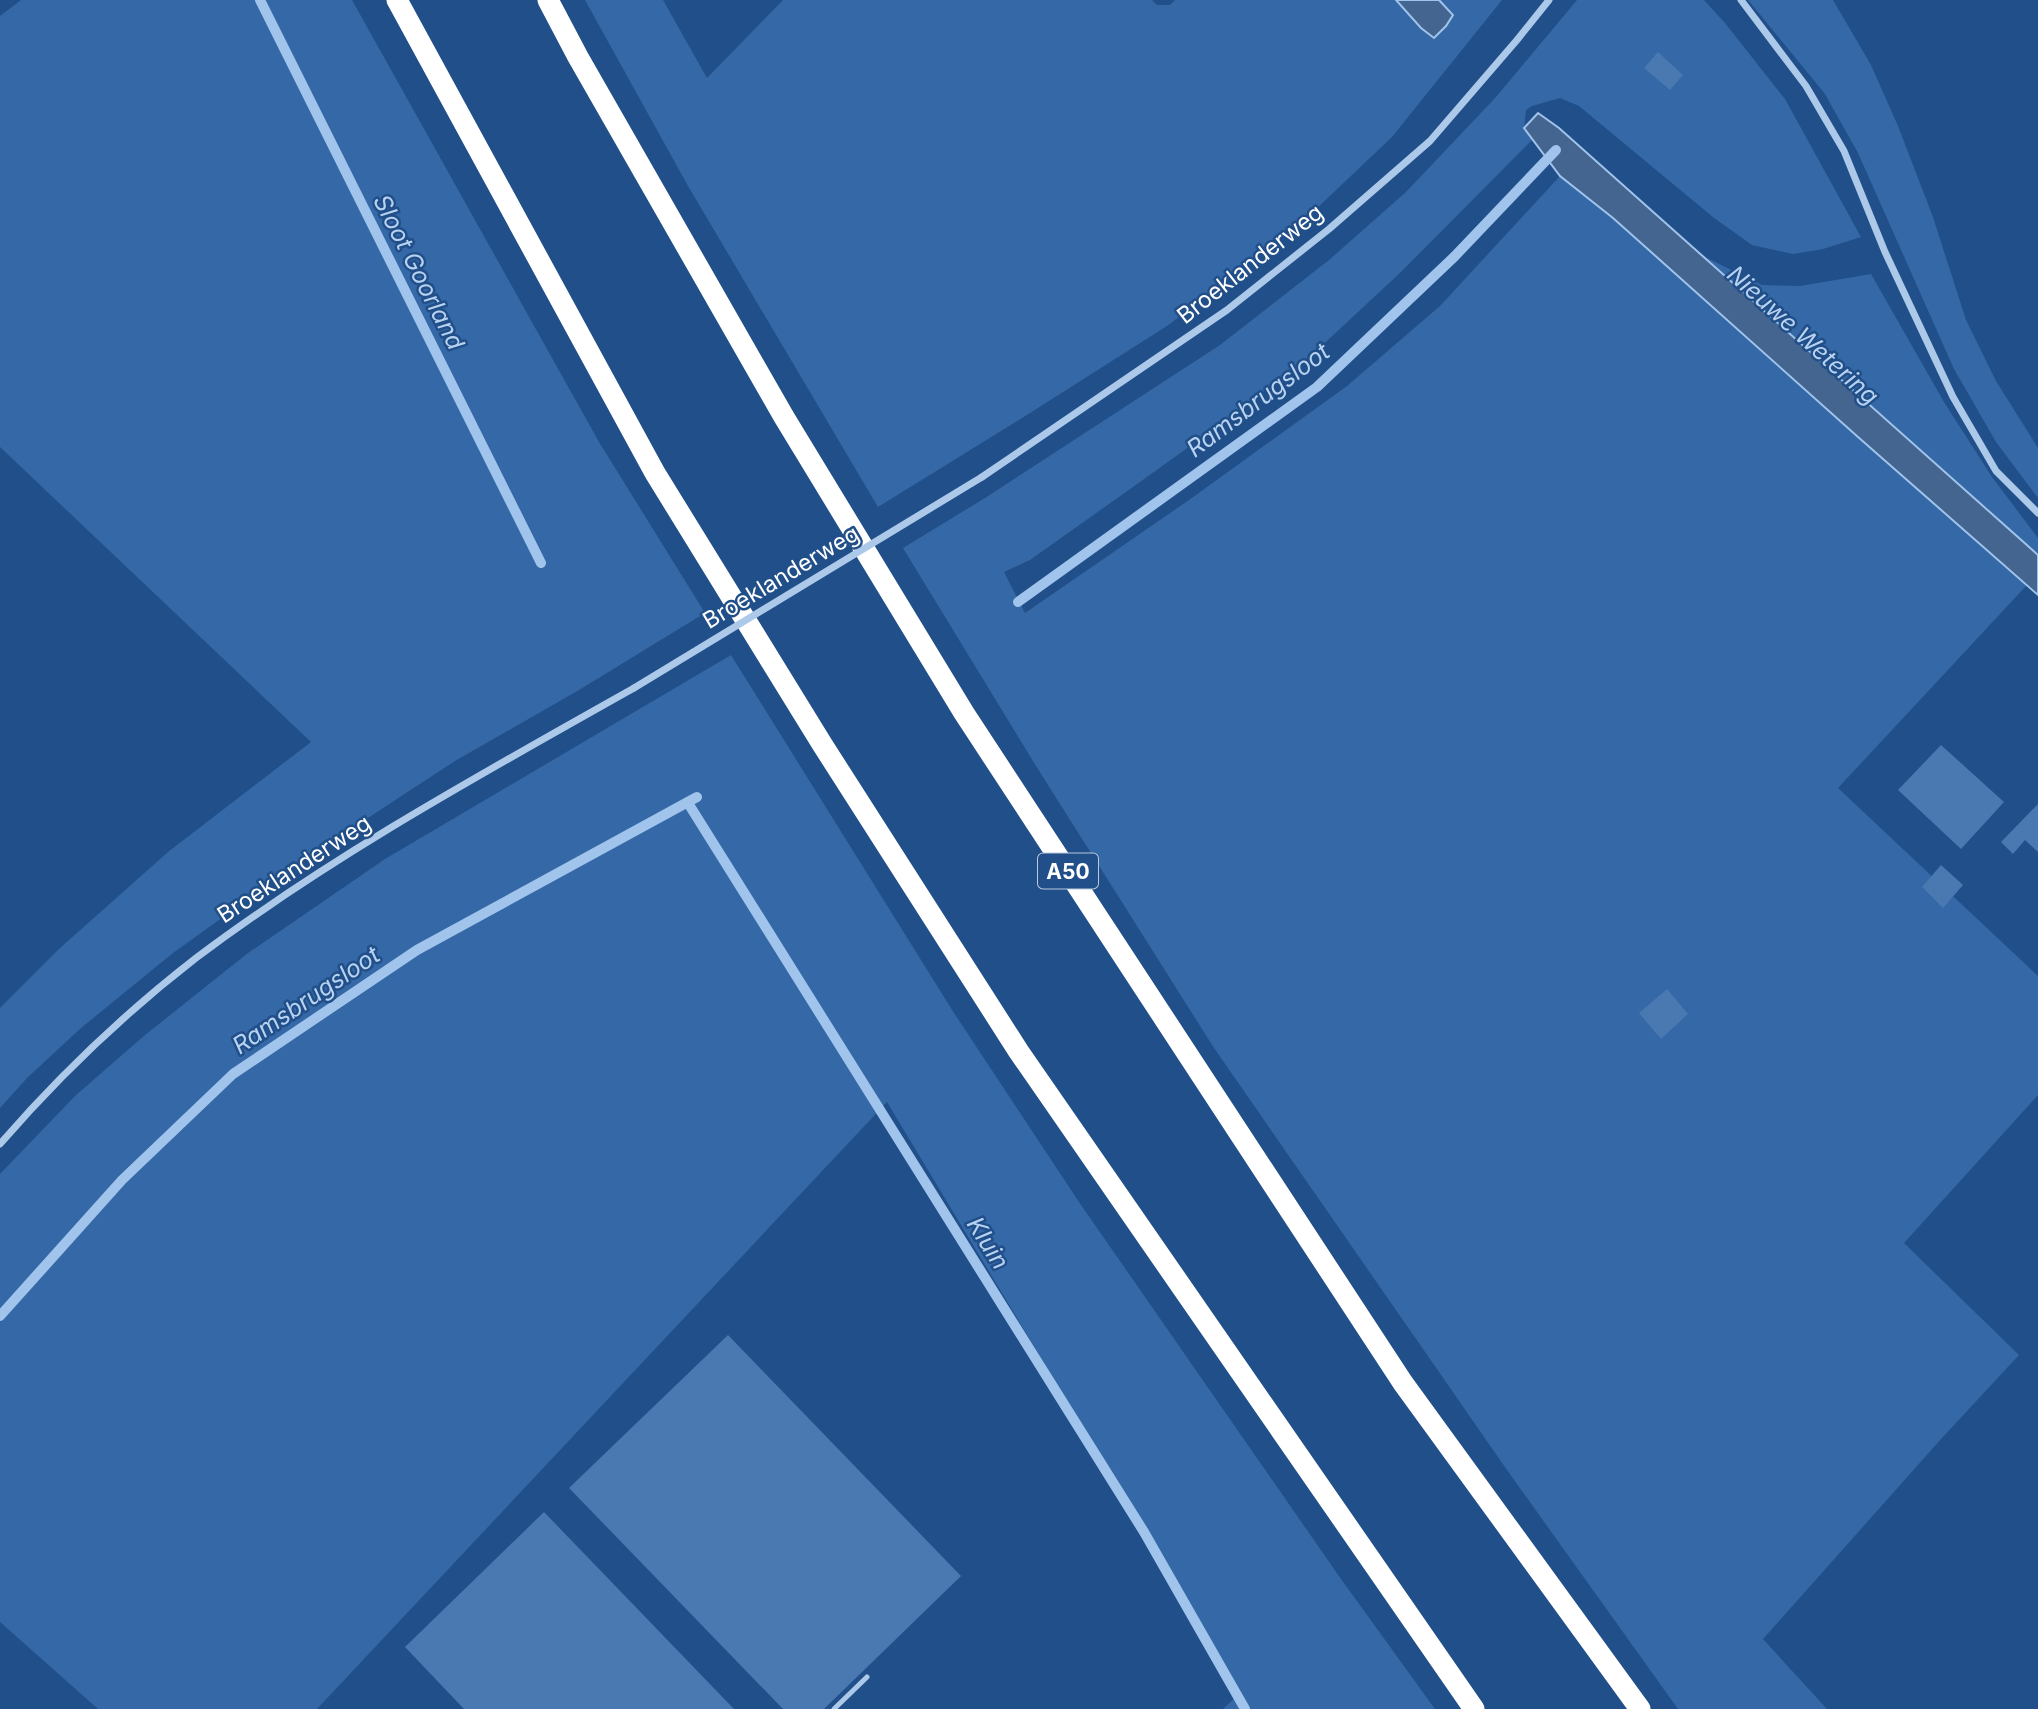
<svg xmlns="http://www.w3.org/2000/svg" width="2038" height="1709" font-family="Inter,sans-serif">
	<rect width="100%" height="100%" fill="#214f89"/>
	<g fill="#3568a6">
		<polygon points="21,0 352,0 599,442 705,613 579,690 455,761 293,867 173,953 81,1028 27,1078 0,1108 0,1008 60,948 168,852 311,742 0,447 0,16"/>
		<polygon points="585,0 663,0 707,78 783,0 1152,0 1157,5 1170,5 1175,0 1396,0 1421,28 1453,15 1439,0 1502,0 1392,137 1294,230 1167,326 1019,420 878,507 688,186"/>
		<polygon points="1577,0 1704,0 1725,23 1785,99 1861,237 1823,249 1793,254 1752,245 1714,218 1579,106 1560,98 1532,106 1526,110 1524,128 1532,140 1400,273 1315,352 1229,418 1140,482 1030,560 1004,572 1025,613 1189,500 1347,386 1440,306 1560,176 1613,218 1858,437 2027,585 1838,788 2038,976 2038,1095 1904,1243 2019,1355 1942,1438 1763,1639 1827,1709 1678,1709 1507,1470 1214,1048 1036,766 903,548 985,498 1220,345 1329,260 1406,192 1496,97"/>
		<polygon points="1748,0 1833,0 1871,65 1898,126 1933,217 1966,320 1996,381 2038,448 2038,498 1996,442 1954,369 1858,153 1825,94"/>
		<polygon points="1699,254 1762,285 1800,286 1871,274 1944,402 1992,477 2038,538 2038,555"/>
		<polygon points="731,655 954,1013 1079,1202 1341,1579 1435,1709 1223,1709 1239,1694 1198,1619 887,1102 317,1709 98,1709 0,1622 0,1174 76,1095 145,1035 248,953 385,859"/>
	</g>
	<g fill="#44658f" stroke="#a0c4eb" stroke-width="2">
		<polygon points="1396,0 1439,0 1453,15 1446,26 1434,38 1421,28"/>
		<polygon points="1538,113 1559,128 2038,555 2038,595 1858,437 1613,218 1560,176 1524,128"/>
	</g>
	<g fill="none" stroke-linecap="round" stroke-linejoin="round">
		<g stroke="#a0c4eb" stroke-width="10">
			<polyline points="260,0 541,563"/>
			<polyline points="1018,602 1317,387 1455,256 1556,150"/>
			<polyline points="688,803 1144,1532 1245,1709"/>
			<polyline points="0,1316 122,1180 233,1074 417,950 697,797"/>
		</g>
	</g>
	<g fill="#4a78b1">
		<polygon points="1658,52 1683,75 1670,90 1644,68"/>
		<polygon points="1941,745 2004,802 1961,849 1898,790"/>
		<polygon points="2038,804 2038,852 2025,840 2013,854 2001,842"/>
		<polygon points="1941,865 1963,885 1943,908 1922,887"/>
		<polygon points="1667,989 1688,1014 1661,1039 1639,1013"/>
		<polygon points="728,1335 961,1576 824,1709 783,1709 569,1488"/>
		<polygon points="544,1512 734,1709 464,1709 405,1647"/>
	</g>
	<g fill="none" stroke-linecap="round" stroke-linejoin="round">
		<polyline stroke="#adc9ea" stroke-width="5" points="834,1709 867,1677"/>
		<g stroke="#adc9ea" stroke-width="7">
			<polyline points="1741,0 1806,86 1844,151 1885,252 1953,397 1996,471 2038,513"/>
			<polyline points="982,477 1227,310 1329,229 1430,141 1517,40 1549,0"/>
			<path d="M0,1144C59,1076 125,1013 196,958C333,855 485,772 634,688"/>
		</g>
		<g stroke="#fff" stroke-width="21">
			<polyline points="397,0 655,473 822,744 1019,1052 1474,1709"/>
			<polyline points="548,0 578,57 784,417 964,713 1403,1383 1640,1709"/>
		</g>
		<polyline stroke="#adc9ea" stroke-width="7" points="634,688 982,477"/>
	</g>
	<g text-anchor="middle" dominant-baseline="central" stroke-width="5" stroke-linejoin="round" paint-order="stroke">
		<rect fill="#214f89" stroke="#bccadc" stroke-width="2" x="1038" y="853.5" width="60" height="35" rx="5"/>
		<g font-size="21" font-weight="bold" fill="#fff">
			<text x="1068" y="871">A50</text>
		</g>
		<g font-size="23" fill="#fff" stroke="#214f89">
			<text transform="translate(1250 264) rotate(-38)">Broeklanderweg</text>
			<text transform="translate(781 577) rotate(-31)">Broeklanderweg</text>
			<text transform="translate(294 869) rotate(-33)">Broeklanderweg</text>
		</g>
		<g font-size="24" font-style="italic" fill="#b8d3f2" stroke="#214f89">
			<text transform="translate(419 272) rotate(63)">Sloot Goorland</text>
			<text transform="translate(1803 335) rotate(42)">Nieuwe Wetering</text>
			<text transform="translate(1258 400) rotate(-37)">Ramsbrugsloot</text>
			<text transform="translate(306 1000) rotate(-34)">Ramsbrugsloot</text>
			<text transform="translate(988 1243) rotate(58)">Kluin</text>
		</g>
	</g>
</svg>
